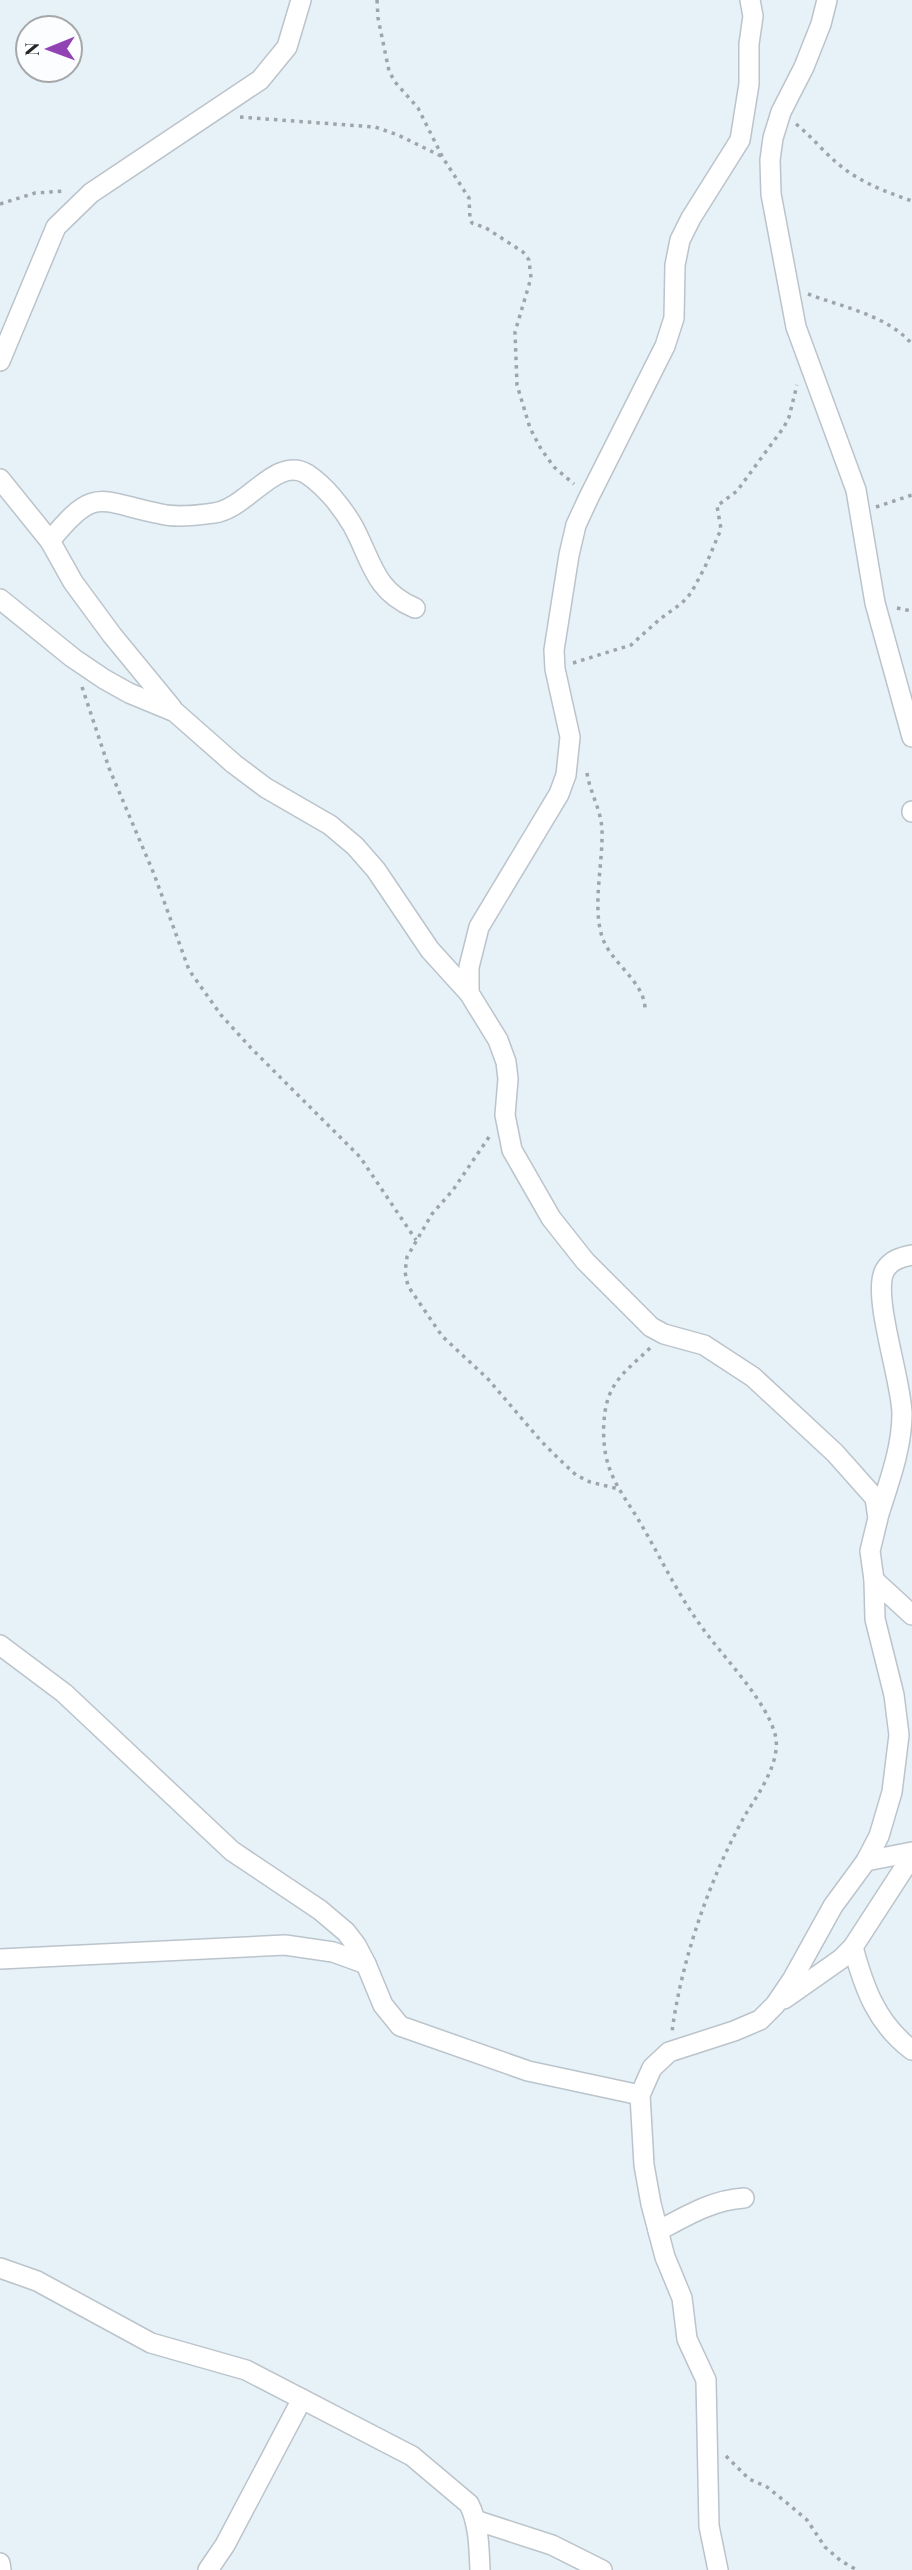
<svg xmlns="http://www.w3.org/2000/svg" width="912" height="2570" font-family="'Playfair Display',serif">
	<rect width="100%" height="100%" fill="#e7f1f8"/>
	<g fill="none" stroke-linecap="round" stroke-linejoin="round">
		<defs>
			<g id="minor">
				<polyline points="827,0 821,24 804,67 781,112 773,138 770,160 771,194 796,327 856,490 875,603 912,737"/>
				<polyline points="0,361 56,227 91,193 260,80 287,47 301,0"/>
				<polyline points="0,479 50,541 73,582 112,635 172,708"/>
				<path d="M50,541C96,484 99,502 161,514C177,518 198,515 214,513C247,509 276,455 307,474C325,486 342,507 353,526C372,561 374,591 415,608"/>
				<polyline points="0,599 73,658 104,679 129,693 175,712 234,764 266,788 330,825 355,846 376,870 430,950 469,993 498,1040 506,1062 508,1079 505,1115 512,1150 551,1218 585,1261 651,1327 664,1334 704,1345 753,1377 835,1453 875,1498 878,1518 870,1551 874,1580 875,1619 894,1695 899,1735 892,1792 879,1836 866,1861 833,1906 792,1980 775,2005 760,2020 734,2031 669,2052 652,2068 640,2095 644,2165 651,2204 665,2257 682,2298 687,2339 706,2380 709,2526 718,2570"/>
				<polyline points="912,811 912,812"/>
				<polyline points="469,993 469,967 479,927 559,794 566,775 570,737 555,669 554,650 569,555 576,525 589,497 665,346 674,318 675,265 680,240 691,218 740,140 749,84 749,44 753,16 750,0"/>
				<path d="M879,1514C889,1482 902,1448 902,1414C902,1381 871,1294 885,1270C891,1260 901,1257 912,1255"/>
				<polyline points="874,1580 912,1615"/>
				<polyline points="0,1645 64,1693 232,1851 320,1910 346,1932 356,1945 366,1964 383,2005 400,2026 528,2071 640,2095"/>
				<polyline points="866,1861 912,1852"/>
				<path d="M853,1947C864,1988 877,2024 912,2050"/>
				<polyline points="0,1959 285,1945 333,1952 366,1964"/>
				<polyline points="784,1999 841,1959 853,1947 912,1856"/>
				<path d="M658,2231C686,2216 712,2200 744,2198"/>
				<path d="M0,2268L37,2281L151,2343L246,2370L412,2456L469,2504C479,2524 479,2548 480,2570"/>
				<polyline points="475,2520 552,2545 602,2570"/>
				<polyline points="0,2563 1,2570"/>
				<polyline points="208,2570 225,2545 302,2399"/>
			</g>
		</defs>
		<use href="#minor" stroke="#bbc4cb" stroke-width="22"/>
		<g stroke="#9da4aa" stroke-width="3.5" stroke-dasharray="3.5 5" stroke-linecap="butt">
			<polyline points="377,0 378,18 389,71 395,82 418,108 443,158 469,198 470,219 472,223 486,228 523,252 529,260 531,278 515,332 517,385 530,428 541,449 554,467 574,484"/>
			<polyline points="240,117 375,127 398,135 443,157"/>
			<path d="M796,124C811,136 823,151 837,163C859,182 886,192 912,201"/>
			<polyline points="0,204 35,193 66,191"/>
			<path d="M808,294C842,307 887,315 912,344"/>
			<polyline points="876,507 912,495"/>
			<polyline points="897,608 912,611"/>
			<polyline points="573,663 631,645 660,619 682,603 691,593 705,567 721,529 717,506 737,491 784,427 789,417 797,385"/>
			<polyline points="82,687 109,768 154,874 189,970 221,1015 251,1048 360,1157 416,1240"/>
			<path d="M587,773C590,793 601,809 602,830C603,862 593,903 601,933C608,963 647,981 645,1012"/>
			<polyline points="489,1137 453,1190 432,1214 407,1257 405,1272 408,1286 442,1336 488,1379 541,1441 559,1459 576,1475 590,1482 619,1489"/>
			<path d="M650,1348C635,1363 617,1375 609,1396C602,1414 602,1445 608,1464C614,1485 630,1505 641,1524C663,1562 682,1603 710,1638C730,1664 766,1702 775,1734C782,1759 760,1792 747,1812C711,1874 681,1961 672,2032"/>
			<polyline points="726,2456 749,2479 767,2487 787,2503 807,2520 825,2547 841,2561 857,2570"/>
		</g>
		<use href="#minor" stroke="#fff" stroke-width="19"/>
	</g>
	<g transform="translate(49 49) rotate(269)"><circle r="33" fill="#fbfdfe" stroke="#a5a7a9" stroke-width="2"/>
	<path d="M0-5L12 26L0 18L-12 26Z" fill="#9143b4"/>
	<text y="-10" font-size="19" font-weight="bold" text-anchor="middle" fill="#24272a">N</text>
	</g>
</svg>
